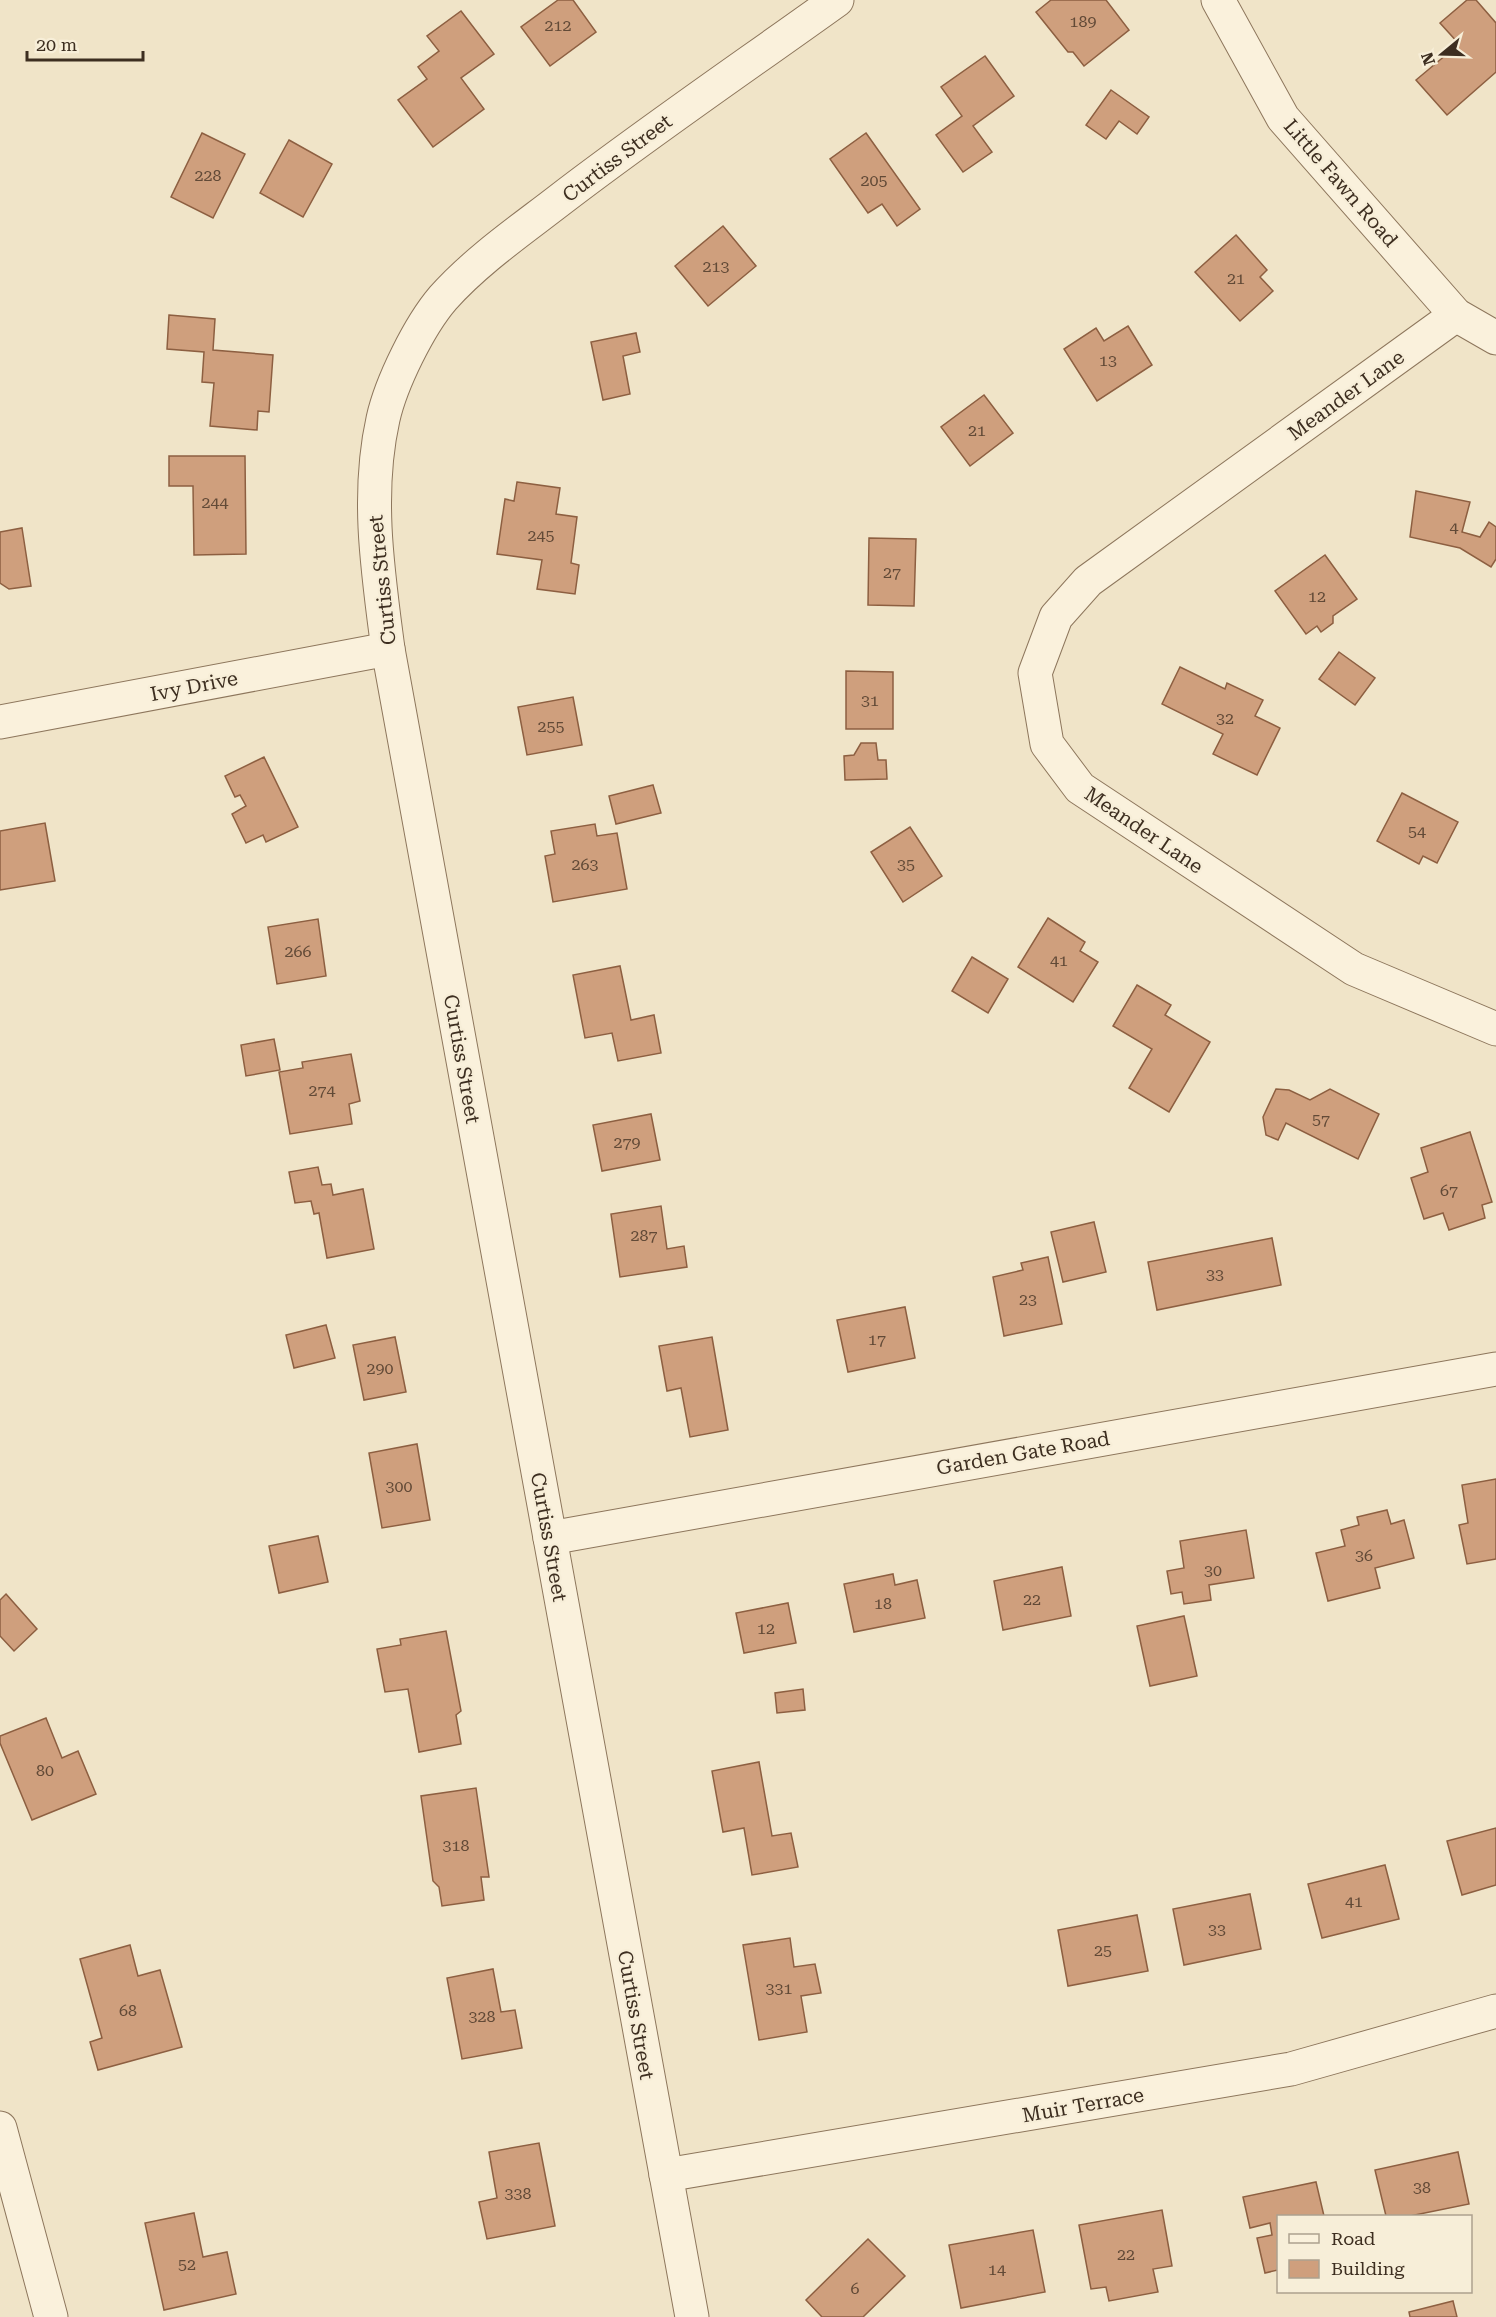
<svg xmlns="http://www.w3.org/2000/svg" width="1496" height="2317" font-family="'Roboto Serif',serif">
	<rect width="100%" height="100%" fill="#f0e4c8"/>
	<g fill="#cf9f7d" stroke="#8d5f41" stroke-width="1.5">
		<polygon points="558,0 573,0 596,32 550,66 521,27"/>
		<polygon points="1051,0 1106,0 1129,30 1084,66 1073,52 1068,52 1036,12"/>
		<polygon points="1467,0 1476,0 1496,23 1496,72 1447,115 1416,80 1459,44 1440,23"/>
		<polygon points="461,11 494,54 461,78 484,109 433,147 398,100 427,79 418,67 439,51 427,36"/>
		<polygon points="985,56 1014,96 973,126 992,152 963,172 936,135 962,116 941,87"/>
		<polygon points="1111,90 1149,117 1137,134 1119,121 1106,139 1086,125"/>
		<polygon points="202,133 245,154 213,218 171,197"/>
		<polygon points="866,133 920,209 897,226 882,204 868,213 830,159"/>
		<polygon points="289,140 332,164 303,217 260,193"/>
		<polygon points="723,226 756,266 708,306 675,266"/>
		<polygon points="1236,235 1267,270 1260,277 1273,291 1240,321 1195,272"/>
		<polygon points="169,315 215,319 213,350 273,355 269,412 258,411 257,430 210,426 214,383 202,382 204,352 167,349"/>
		<polygon points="1128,326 1152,365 1097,401 1064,349 1096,328 1104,341"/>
		<polygon points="636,333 640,352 623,356 630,394 603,400 591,342"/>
		<polygon points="984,395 1013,433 970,466 941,427"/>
		<polygon points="169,456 245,456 246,554 194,555 193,486 169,486"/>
		<polygon points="517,482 560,488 556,514 577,517 571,563 579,565 575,594 537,589 542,560 497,554 505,499 514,501"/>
		<polygon points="1416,491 1470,502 1462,532 1480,537 1489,522 1496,527 1496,559 1491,567 1460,548 1410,537"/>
		<polygon points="22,528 31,586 9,589 0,583 0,532"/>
		<polygon points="869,538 916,539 914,606 868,605"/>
		<polygon points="1325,555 1357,599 1333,616 1333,623 1321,632 1317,626 1306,634 1275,591"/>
		<polygon points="1339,652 1375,678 1355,705 1319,679"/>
		<polygon points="1180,667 1225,689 1227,683 1263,700 1255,716 1280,728 1257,775 1213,754 1223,734 1162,704"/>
		<polygon points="846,671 893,672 893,729 846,729"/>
		<polygon points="573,697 582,745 527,755 518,707"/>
		<polygon points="861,743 876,743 878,760 886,760 887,779 845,780 844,756 854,755"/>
		<polygon points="264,757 298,827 266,842 263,835 246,843 232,814 246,806 240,795 235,797 225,776"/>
		<polygon points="653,785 661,813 616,824 609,796"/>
		<polygon points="1402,793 1458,822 1437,863 1423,856 1419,864 1377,841"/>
		<polygon points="45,823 55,881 0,890 0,831"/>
		<polygon points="595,824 597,836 617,833 627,889 553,902 545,856 555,854 551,831"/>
		<polygon points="910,827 942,876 903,902 871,852"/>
		<polygon points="1048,918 1085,942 1080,951 1098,962 1073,1002 1018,967"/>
		<polygon points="318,919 326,976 277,984 268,927"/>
		<polygon points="972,957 1008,979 988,1013 952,991"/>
		<polygon points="620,966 631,1020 654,1015 661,1053 618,1061 612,1033 585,1038 573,975"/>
		<polygon points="1137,985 1171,1005 1165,1015 1210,1042 1169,1112 1129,1088 1152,1049 1113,1026"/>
		<polygon points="274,1039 280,1070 246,1076 241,1045"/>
		<polygon points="351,1054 360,1101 349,1104 352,1124 290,1134 279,1072 303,1068 302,1062"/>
		<polygon points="1276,1089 1289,1090 1310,1100 1330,1089 1379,1114 1358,1159 1286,1123 1278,1140 1266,1135 1263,1117"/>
		<polygon points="651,1114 660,1160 602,1171 593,1125"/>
		<polygon points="1470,1132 1492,1202 1482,1205 1485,1218 1449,1230 1443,1213 1424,1219 1411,1178 1428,1172 1421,1148"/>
		<polygon points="318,1167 322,1185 331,1184 333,1195 363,1189 374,1249 327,1258 319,1213 314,1214 311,1201 295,1203 289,1172"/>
		<polygon points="661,1206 667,1249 684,1246 687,1267 620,1277 611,1214"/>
		<polygon points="1094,1222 1106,1272 1063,1282 1051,1232"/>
		<polygon points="1272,1238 1281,1285 1157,1310 1148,1262"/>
		<polygon points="1048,1257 1062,1324 1004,1336 993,1277 1023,1270 1021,1263"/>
		<polygon points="905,1307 915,1358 848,1372 837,1320"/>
		<polygon points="326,1325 335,1358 294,1368 286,1335"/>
		<polygon points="395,1337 406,1392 364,1400 353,1345"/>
		<polygon points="712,1337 728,1430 690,1437 681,1388 667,1391 659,1346"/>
		<polygon points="417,1444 430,1520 382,1528 369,1453"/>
		<polygon points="1496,1479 1496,1559 1467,1564 1459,1525 1468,1523 1462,1485"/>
		<polygon points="1387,1510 1391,1524 1404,1520 1414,1558 1375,1568 1380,1588 1328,1601 1316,1553 1345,1546 1341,1530 1359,1525 1357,1517"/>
		<polygon points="1246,1530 1254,1578 1209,1585 1211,1600 1184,1604 1182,1592 1171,1594 1167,1571 1184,1568 1180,1541"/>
		<polygon points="318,1536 328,1582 279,1593 269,1546"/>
		<polygon points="1062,1567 1071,1616 1003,1630 994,1581"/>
		<polygon points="893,1574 895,1585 917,1580 925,1618 854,1632 844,1584"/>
		<polygon points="6,1594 37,1629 14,1651 0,1636 0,1600"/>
		<polygon points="788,1603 796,1643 744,1653 736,1613"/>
		<polygon points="1184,1616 1197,1676 1150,1686 1137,1626"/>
		<polygon points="446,1631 461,1711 456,1715 461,1744 419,1752 408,1689 385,1692 377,1649 401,1645 400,1639"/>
		<polygon points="803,1689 805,1710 777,1713 775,1693"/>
		<polygon points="46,1718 62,1758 78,1751 96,1794 32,1820 0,1743 0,1736"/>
		<polygon points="759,1762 772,1836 791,1833 798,1867 752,1875 744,1828 723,1832 712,1771"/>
		<polygon points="476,1788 489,1877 481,1877 484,1900 442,1906 439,1887 433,1881 421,1796"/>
		<polygon points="1496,1828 1496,1885 1462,1895 1447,1841"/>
		<polygon points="1385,1865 1399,1919 1322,1938 1308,1884"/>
		<polygon points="1250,1894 1261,1949 1184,1965 1173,1909"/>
		<polygon points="1137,1915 1148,1971 1068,1986 1058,1930"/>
		<polygon points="790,1938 794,1967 815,1964 821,1993 801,1996 807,2032 759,2040 743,1945"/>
		<polygon points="130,1945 138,1976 160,1970 182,2047 98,2070 90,2042 102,2038 80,1959"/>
		<polygon points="493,1969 501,2012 515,2010 522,2048 462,2059 447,1978"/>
		<polygon points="539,2143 555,2226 487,2239 479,2202 497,2198 489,2152"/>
		<polygon points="1458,2152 1469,2204 1410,2216 1386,2216 1375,2170"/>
		<polygon points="1316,2182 1324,2216 1278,2216 1278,2270 1265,2273 1257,2238 1272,2235 1270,2223 1250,2228 1243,2197"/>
		<polygon points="1162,2210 1172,2266 1153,2269 1158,2292 1109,2301 1106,2287 1091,2289 1079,2225"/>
		<polygon points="194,2213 203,2257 227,2252 236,2294 164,2310 145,2223"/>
		<polygon points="1033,2230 1045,2292 961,2308 949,2245"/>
		<polygon points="868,2239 905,2276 863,2317 822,2317 806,2300"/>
		<polygon points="1453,2301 1457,2317 1410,2317 1409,2312"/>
	</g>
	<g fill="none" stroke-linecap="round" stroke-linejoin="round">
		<defs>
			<g id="minor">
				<polyline points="1218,0 1283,118 1456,315 1496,338"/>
				<polyline points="1456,315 1088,581 1056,617 1035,673 1047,744 1080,788 1354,969 1496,1029"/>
				<polyline points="0,722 388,649"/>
				<polyline points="550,1538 1496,1369"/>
				<polyline points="0,2128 51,2317"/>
				<polyline points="666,2175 1291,2069 1496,2011"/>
				<path d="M692,2317L388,649C378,573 366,495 383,419C391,383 419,326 443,298C477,260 521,230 561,199C651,130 745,66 837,0"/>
			</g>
		</defs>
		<use href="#minor" stroke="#8d765c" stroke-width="35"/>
		<use href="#minor" stroke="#faf1dc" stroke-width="33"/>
	</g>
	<g text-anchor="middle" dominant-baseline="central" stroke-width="4.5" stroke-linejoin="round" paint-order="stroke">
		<g font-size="16" fill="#624a37">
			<text x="1083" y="21">189</text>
			<text x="558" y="25">212</text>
			<text x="208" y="175">228</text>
			<text x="874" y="180">205</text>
			<text x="716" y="266">213</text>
			<text x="1236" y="278">21</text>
			<text x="1108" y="360">13</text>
			<text x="977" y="430">21</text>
			<text x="215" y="502">244</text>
			<text x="1454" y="527">4</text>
			<text x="541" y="535">245</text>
			<text x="892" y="572">27</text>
			<text x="1317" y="596">12</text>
			<text x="870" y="700">31</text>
			<text x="1225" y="718">32</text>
			<text x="551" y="726">255</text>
			<text x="1417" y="831">54</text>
			<text x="585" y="864">263</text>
			<text x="906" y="864">35</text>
			<text x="298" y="951">266</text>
			<text x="1059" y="960">41</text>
			<text x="322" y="1090">274</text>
			<text x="1321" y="1119">57</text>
			<text x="627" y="1142">279</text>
			<text x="1449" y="1190">67</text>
			<text x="644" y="1235">287</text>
			<text x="1215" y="1274">33</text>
			<text x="1028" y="1299">23</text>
			<text x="877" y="1339">17</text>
			<text x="380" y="1368">290</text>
			<text x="399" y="1486">300</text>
			<text x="1364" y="1555">36</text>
			<text x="1213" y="1570">30</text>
			<text x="1032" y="1599">22</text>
			<text x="883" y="1603">18</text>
			<text x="766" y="1628">12</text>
			<text x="45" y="1770">80</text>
			<text x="456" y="1845">318</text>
			<text x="1354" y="1901">41</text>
			<text x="1217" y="1929">33</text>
			<text x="1103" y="1950">25</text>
			<text x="779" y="1988">331</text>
			<text x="128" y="2010">68</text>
			<text x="482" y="2016">328</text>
			<text x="1422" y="2187">38</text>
			<text x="518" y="2193">338</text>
			<text x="1126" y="2254">22</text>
			<text x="187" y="2264">52</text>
			<text x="997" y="2269">14</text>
			<text x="855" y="2288">6</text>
		</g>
		<g font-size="20" fill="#3d2e20" stroke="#f7eed8">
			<text transform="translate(617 158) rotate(-37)">Curtiss Street</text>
			<text transform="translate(1341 183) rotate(49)">Little Fawn Road</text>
			<text transform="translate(1346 395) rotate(-36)">Meander Lane</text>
			<text transform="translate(382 580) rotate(-96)">Curtiss Street</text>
			<text transform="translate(194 686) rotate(-11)">Ivy Drive</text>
			<text transform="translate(1144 830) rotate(34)">Meander Lane</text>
			<text transform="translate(462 1059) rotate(80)">Curtiss Street</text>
			<text transform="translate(1023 1453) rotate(-10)">Garden Gate Road</text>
			<text transform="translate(549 1537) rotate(80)">Curtiss Street</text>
			<text transform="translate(636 2015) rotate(80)">Curtiss Street</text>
			<text transform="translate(1083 2105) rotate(-10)">Muir Terrace</text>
		</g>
	</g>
	<rect x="1277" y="2215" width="195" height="78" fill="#f7eed8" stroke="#ada18e" stroke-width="1.5"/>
	<rect x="1289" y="2234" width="30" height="9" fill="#faf1dc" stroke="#ada18e" stroke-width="1.5"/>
	<text x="1331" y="2245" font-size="18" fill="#3d2e20">Road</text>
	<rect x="1289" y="2260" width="30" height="18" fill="#cf9f7d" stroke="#ada18e" stroke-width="1.5"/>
	<text x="1331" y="2275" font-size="18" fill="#3d2e20">Building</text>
	<g transform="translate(1442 54) rotate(251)" stroke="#f7eed8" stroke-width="4.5" paint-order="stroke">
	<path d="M0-4.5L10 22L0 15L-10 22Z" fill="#3d2e20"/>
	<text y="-9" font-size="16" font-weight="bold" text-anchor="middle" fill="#3d2e20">N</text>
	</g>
	<path d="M27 51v9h116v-9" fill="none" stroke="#3d2e20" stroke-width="3"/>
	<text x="36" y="51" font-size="18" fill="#3d2e20" stroke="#f7eed8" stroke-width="4.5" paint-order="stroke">20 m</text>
</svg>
